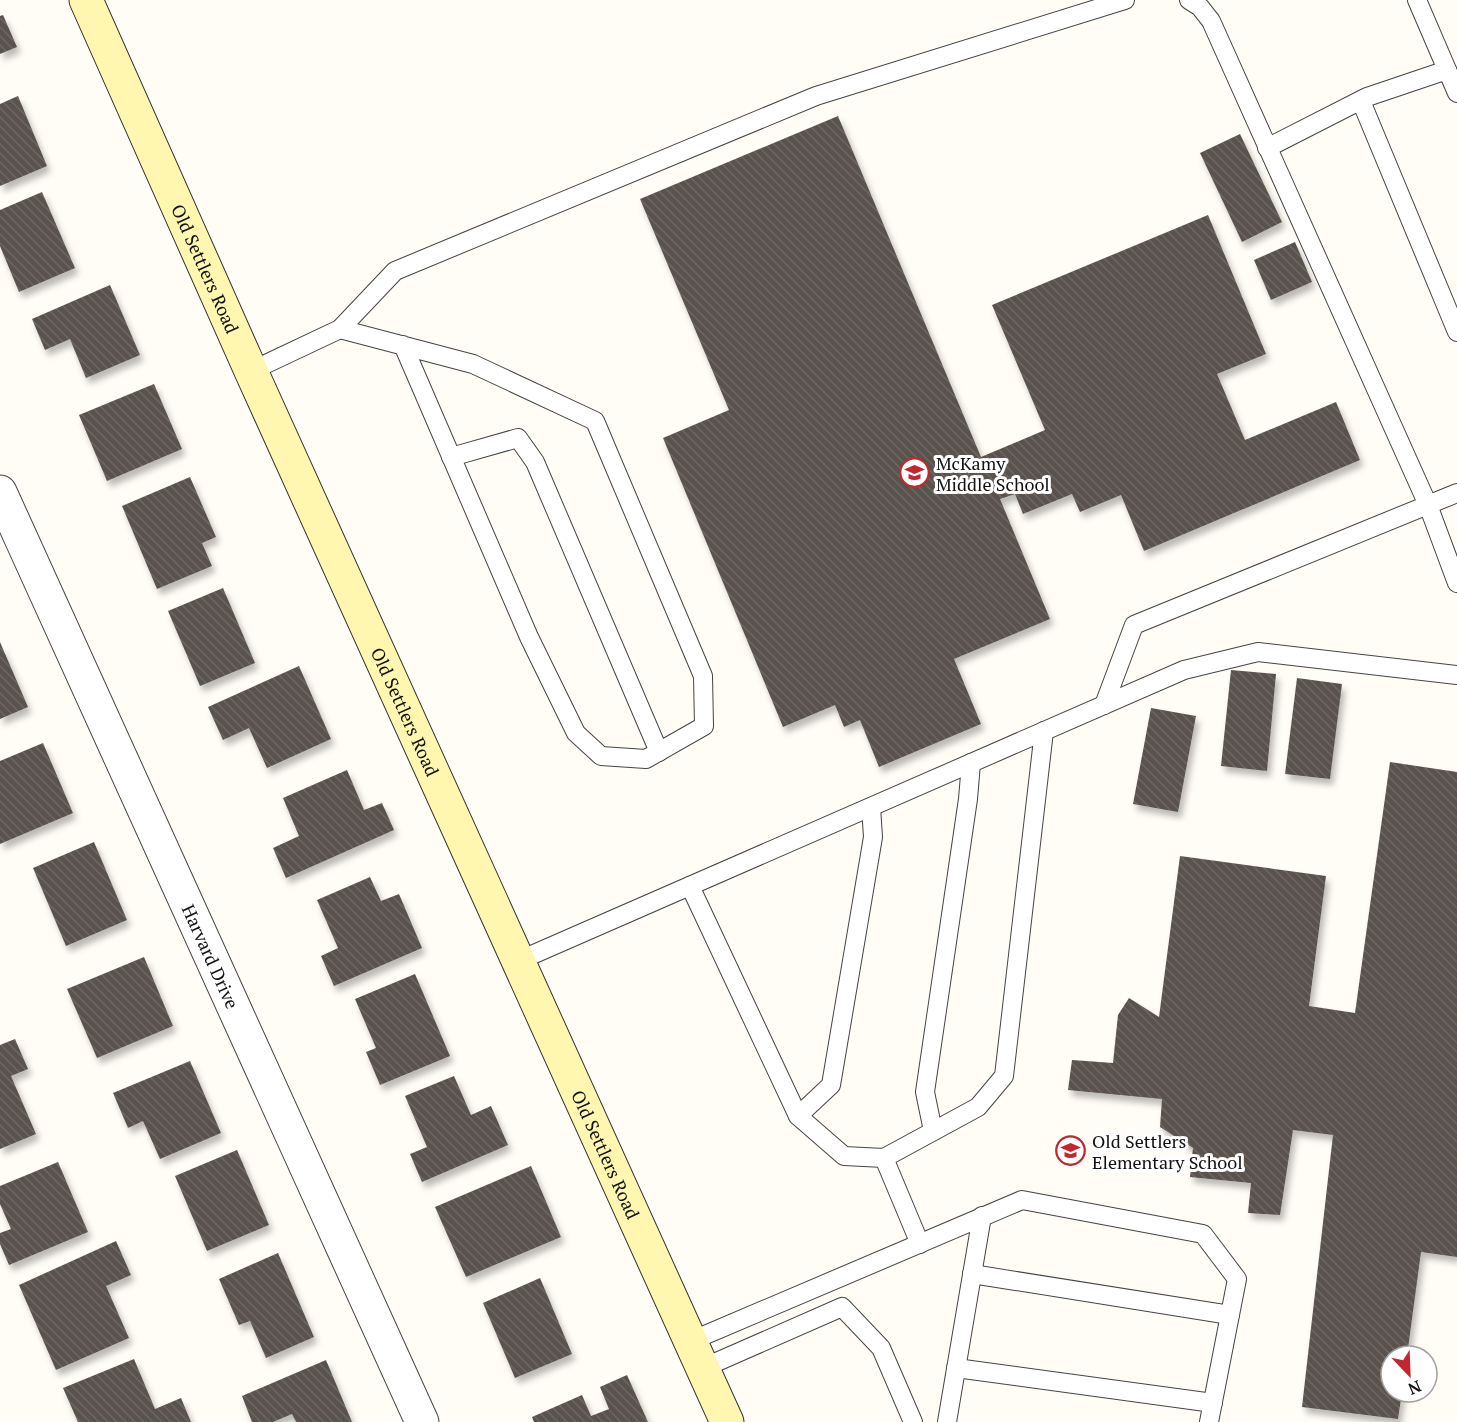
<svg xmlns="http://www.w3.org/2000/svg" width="1457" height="1422" font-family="'PT Serif',serif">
	<defs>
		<pattern id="building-back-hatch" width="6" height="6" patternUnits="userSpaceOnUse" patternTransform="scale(1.5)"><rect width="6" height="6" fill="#5a524d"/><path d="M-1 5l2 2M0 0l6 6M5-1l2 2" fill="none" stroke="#6d6662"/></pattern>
		<filter id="shadow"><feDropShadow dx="3.5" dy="6" stdDeviation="3" flood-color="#0004"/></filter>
	</defs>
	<rect width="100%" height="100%" fill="#fffdf5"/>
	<g fill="url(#building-back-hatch)" filter="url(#shadow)">
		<polygon points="3,15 17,47 0,54 0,16"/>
		<polygon points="18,96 47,166 0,186 0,104"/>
		<polygon points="838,116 981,457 1045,430 992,305 1208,215 1266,354 1217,374 1245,440 1336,402 1360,460 1144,551 1121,495 1080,512 1072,494 1023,514 1015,494 1000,499 1050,619 954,659 981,724 879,767 860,720 844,727 835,705 783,727 663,438 729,410 640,199"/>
		<polygon points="1240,134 1282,222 1242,242 1200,153"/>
		<polygon points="42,192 75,268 19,292 0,246 0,210"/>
		<polygon points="1295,242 1312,282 1271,300 1254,260"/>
		<polygon points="110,285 140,355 86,378 70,339 45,350 32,319"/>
		<polygon points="154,384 182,449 107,481 79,415"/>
		<polygon points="190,477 216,537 202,543 212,566 157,589 122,506"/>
		<polygon points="223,588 255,663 200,686 168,611"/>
		<polygon points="0,642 28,707 0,719"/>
		<polygon points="299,666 331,739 267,768 249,728 223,740 208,707"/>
		<polygon points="1231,670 1276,674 1267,771 1221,766"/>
		<polygon points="1297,678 1342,684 1330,779 1285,774"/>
		<polygon points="1151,708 1196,716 1178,812 1133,804"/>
		<polygon points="43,743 73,813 0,844 0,761"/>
		<polygon points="1390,762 1457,772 1457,1257 1421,1252 1407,1356 1391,1356 1391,1392 1402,1392 1398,1419 1302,1407 1333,1135 1293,1130 1280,1215 1248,1213 1251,1183 1190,1177 1193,1148 1160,1127 1162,1099 1068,1090 1072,1060 1113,1063 1118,1015 1129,998 1159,1017 1180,856 1326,876 1309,1006 1355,1013"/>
		<polygon points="347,770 364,810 382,803 394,830 286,878 273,848 299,836 283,798"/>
		<polygon points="94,842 127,920 66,946 33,868"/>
		<polygon points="370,877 381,901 399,894 422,948 334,986 321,956 338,948 317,900"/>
		<polygon points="144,957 173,1026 97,1058 67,989"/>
		<polygon points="415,974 450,1056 380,1085 366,1052 376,1048 355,999"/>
		<polygon points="15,1039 28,1069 11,1076 36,1134 0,1149 0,1045"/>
		<polygon points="190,1061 221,1133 160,1159 143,1121 128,1128 113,1093"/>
		<polygon points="454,1076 471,1115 491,1106 508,1145 422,1182 410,1154 427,1147 405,1096"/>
		<polygon points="237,1150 269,1225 207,1251 175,1176"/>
		<polygon points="58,1162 88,1232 9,1265 0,1244 0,1233 11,1229 0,1204 0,1186"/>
		<polygon points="531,1166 561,1237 466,1277 435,1207"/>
		<polygon points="116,1241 131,1275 106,1286 129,1338 56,1370 19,1285"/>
		<polygon points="278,1253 314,1337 266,1358 250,1321 239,1325 219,1279"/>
		<polygon points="540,1278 572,1354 515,1378 483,1303"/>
		<polygon points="134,1359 155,1409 181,1398 191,1422 78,1422 63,1388"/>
		<polygon points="326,1360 352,1422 296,1422 292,1414 273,1422 252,1422 242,1396"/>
		<polygon points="627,1375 648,1422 534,1422 532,1417 582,1395 591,1416 609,1409 600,1387"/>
	</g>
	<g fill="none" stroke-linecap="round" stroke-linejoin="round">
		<defs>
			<g id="lane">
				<polyline points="1189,0 1200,7 1211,21 1428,505 1457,583"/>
				<polyline points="1417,0 1457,93"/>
				<polyline points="1361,101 1457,332"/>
				<polyline points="1267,148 1367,97 1447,70"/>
				<polyline points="340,329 473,364 595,421 703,676 704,726 646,759 601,756 576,733 529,637 403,345"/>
				<polyline points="251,371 340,329 395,271 816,96 1125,0"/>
				<polyline points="451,457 518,438 535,462 659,752"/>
				<polyline points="1104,705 1134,625 1457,493"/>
				<polyline points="690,886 798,1116 844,1156 884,1158 978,1107 1004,1076 1044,731"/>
				<polyline points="518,961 1184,670 1258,652 1457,675"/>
				<polyline points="798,1116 831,1085 873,837 871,807"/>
				<polyline points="933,1131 925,1092 968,799 971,763"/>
				<polyline points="884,1158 920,1244"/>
				<polyline points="972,1274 1230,1315"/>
				<polyline points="691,1341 1022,1200 1203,1234 1237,1279 1209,1422"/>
				<polyline points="703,1368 842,1307 881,1348 913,1422"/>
				<polyline points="956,1368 1213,1403"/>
				<polyline points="947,1422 982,1216"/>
			</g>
			<g id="street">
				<path id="s1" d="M0,492L422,1422"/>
			</g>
			<g id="secondary">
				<path id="s2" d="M86,0L251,371L727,1422"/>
			</g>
		</defs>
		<use href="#lane" stroke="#444" stroke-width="20"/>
		<use href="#street" stroke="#444" stroke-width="35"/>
		<use href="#secondary" stroke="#333" stroke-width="35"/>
		<use href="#lane" stroke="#fff" stroke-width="18"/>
		<use href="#street" stroke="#fff" stroke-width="33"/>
		<use href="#secondary" stroke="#fff6b0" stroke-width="33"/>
	</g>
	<defs>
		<symbol id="school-ring" viewBox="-11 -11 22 22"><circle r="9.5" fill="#fff" stroke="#c4262e" stroke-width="1.5"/><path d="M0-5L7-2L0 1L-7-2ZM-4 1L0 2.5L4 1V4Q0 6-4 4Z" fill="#c4262e"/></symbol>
	</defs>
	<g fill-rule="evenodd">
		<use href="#school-ring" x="898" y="456" width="33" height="33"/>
		<use href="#school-ring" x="1054" y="1134" width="33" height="33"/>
	</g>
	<g text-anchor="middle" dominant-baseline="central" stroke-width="6" stroke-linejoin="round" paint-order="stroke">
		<g font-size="18" fill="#111" stroke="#fff">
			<text stroke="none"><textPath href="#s2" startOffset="294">Old Settlers Road</textPath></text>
			<text stroke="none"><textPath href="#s2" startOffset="780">Old Settlers Road</textPath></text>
			<text stroke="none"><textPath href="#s1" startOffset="510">Harvard Drive</textPath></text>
			<text stroke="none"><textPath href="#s2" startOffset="1266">Old Settlers Road</textPath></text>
		</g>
		<g font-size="18" fill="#111" stroke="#fff" text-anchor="start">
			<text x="936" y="463">McKamy<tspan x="936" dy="21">Middle School</tspan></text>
			<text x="1092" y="1141">Old Settlers<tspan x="1092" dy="21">Elementary School</tspan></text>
		</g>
	</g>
	<g transform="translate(1409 1374) rotate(157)"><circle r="28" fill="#ffffff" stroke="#a0a0a0" stroke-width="1.5"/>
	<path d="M0-4.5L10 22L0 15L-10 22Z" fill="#c4262e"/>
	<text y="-9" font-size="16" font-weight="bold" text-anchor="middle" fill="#111111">N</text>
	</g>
</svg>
